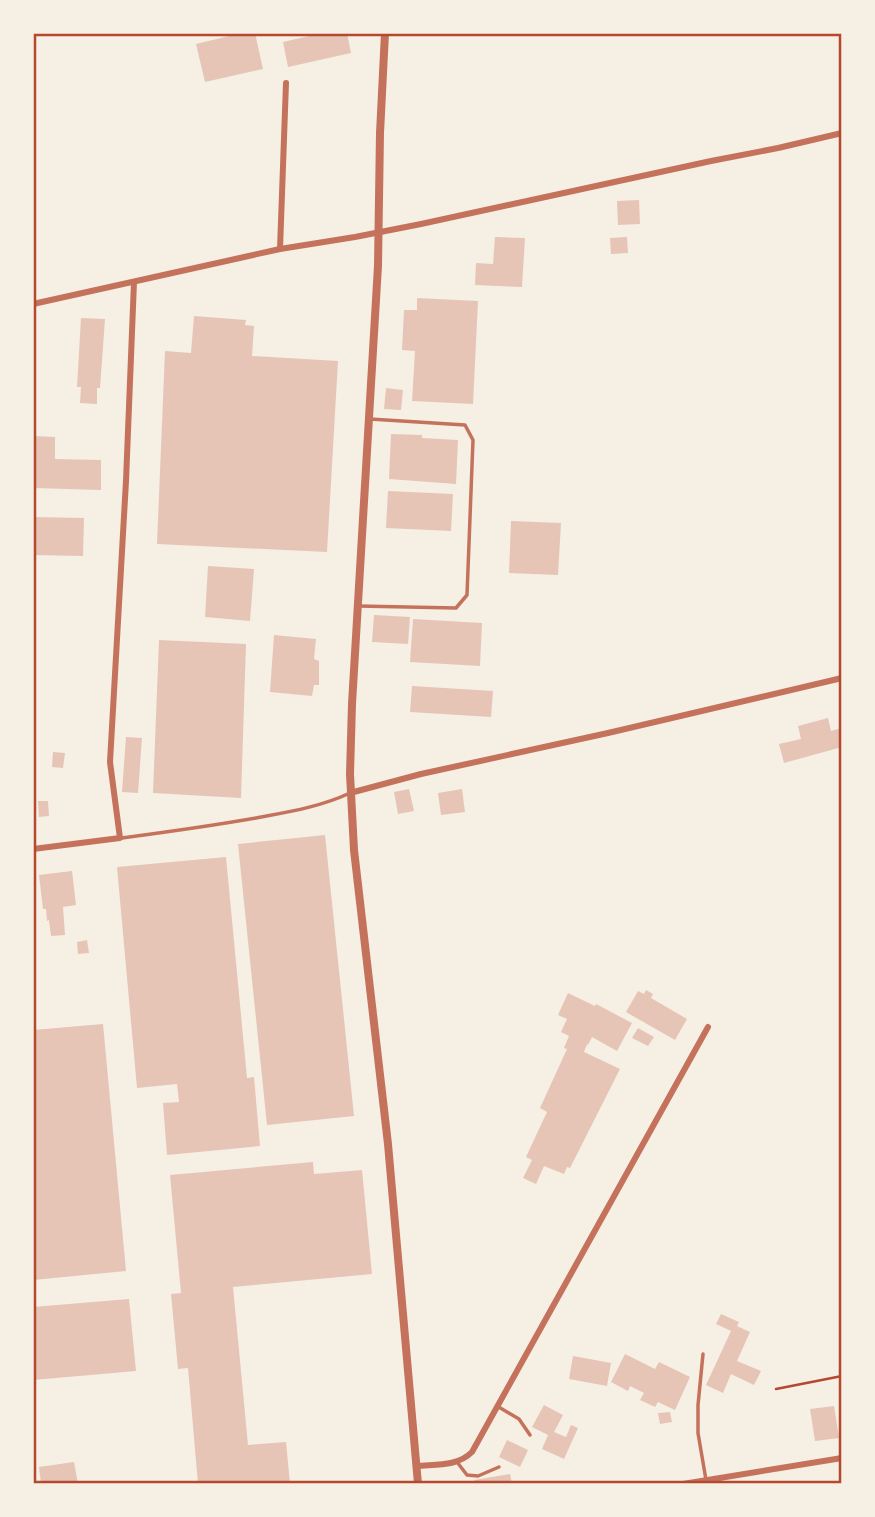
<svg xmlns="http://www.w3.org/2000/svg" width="875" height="1517" font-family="Rubik,sans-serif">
	<rect width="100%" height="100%" fill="#f6efe4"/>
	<g fill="#e6c5b7">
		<polygon points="242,33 255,33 263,69 205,82 196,44"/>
		<polygon points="323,33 347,33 351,53 288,67 283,42"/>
		<polygon points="639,200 640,224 618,225 617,201"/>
		<polygon points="495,237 525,238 522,287 475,285 476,263 493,264"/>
		<polygon points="627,237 628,253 611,254 610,238"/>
		<polygon points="417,298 478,301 473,404 412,401 415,351 402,350 404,310 417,310"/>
		<polygon points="194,316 246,320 245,325 254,326 252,356 338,361 327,552 157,544 165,351 191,353"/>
		<polygon points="81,318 105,319 100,388 97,388 97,404 80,403 81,387 77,387"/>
		<polygon points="386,388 403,390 401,410 384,409"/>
		<polygon points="391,434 422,435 422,438 458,440 456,484 389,479"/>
		<polygon points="33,436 55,437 55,459 101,460 101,490 33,488"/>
		<polygon points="388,491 453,494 451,531 386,528"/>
		<polygon points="33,517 84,518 83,556 33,555"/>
		<polygon points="511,521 561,523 558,575 509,573"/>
		<polygon points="208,566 254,569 250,621 205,617"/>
		<polygon points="374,615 410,617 408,644 372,642"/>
		<polygon points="413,619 482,623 480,666 410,662"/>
		<polygon points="274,635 316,639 314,659 319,661 319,685 314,685 312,696 270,692"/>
		<polygon points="159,640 246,644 241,798 153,793"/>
		<polygon points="412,686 493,691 491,717 410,712"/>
		<polygon points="828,718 831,731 842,728 842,747 784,763 779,744 801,739 798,726"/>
		<polygon points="126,737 142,738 138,793 122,792"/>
		<polygon points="53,752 65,753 63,768 52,767"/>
		<polygon points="409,789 414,811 398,814 394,792"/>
		<polygon points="462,789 465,812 441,815 438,793"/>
		<polygon points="38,801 48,801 49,816 39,817"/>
		<polygon points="325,835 354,1116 267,1125 238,844"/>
		<polygon points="226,857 247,1078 254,1077 260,1146 167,1155 163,1103 179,1102 177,1084 137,1088 117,867"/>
		<polygon points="72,871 76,905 63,907 65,935 51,936 49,920 47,921 46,909 43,909 39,875"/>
		<polygon points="87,940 89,953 78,954 77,942"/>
		<polygon points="646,990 653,994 651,998 687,1019 675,1040 626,1012 638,991 644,994"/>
		<polygon points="568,993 595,1006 596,1004 632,1023 617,1051 592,1037 588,1045 587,1044 584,1052 620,1069 570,1168 567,1167 564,1174 544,1166 536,1184 523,1178 532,1160 526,1157 547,1112 540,1108 567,1049 564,1048 569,1036 561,1032 567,1019 558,1015"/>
		<polygon points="103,1024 126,1271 33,1280 33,1030"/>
		<polygon points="638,1028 654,1037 648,1046 632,1038"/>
		<polygon points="313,1162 314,1174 362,1170 372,1274 233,1287 248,1445 286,1442 290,1484 198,1484 188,1368 178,1369 171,1294 181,1293 170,1175"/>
		<polygon points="129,1299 136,1371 33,1380 33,1307"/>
		<polygon points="721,1314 739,1322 737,1326 750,1332 737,1361 761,1371 754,1385 731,1374 723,1393 706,1385 731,1331 716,1324"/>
		<polygon points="625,1354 655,1369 659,1362 690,1377 675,1410 658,1402 655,1407 640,1400 644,1393 630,1386 628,1391 611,1382"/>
		<polygon points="573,1356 611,1363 607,1386 569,1379"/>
		<polygon points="544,1405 563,1415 554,1432 566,1437 571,1425 578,1428 564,1459 542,1449 548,1435 532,1427"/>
		<polygon points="834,1406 839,1438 815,1441 810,1409"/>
		<polygon points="670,1412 672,1422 660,1424 658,1413"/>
		<polygon points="507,1440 528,1450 520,1467 499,1457"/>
		<polygon points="74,1462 78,1484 41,1484 39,1467"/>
		<polygon points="510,1474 512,1484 475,1484 474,1480"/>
	</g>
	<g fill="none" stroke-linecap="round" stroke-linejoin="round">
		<polyline stroke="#b5482f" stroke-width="2.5" points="776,1389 842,1376"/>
		<g stroke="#c5725c" stroke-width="3.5">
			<polyline points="358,606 456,608 467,595 473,440 465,425 370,419"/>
			<path d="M122,838C167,832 211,826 256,818C288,812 320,807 350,793"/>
			<polyline points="703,1354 698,1405 698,1433 706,1480"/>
			<polyline points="497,1406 519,1419 530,1435"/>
			<polyline points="457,1462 467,1475 478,1476 499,1467"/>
		</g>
		<g stroke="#c5725c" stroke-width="6">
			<polyline points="280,249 286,83"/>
			<polyline points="33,304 280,249 355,237 421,224 711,161 778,148 842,133"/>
			<polyline points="350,793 421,774 608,733 842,678"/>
			<polyline points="33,849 120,838 110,762 126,481 134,282"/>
			<path d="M416,1466C435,1464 457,1467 472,1452L708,1027"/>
			<polyline points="683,1484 842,1458"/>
		</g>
		<polyline stroke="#c5725c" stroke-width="8" points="385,33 380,133 378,266 352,704 350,774 354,850 388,1144 418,1484"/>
	</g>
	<rect width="875" height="1517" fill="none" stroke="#f6efe4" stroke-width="70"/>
	<rect x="35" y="35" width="805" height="1447" fill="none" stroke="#b5482f" stroke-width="2.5"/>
</svg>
